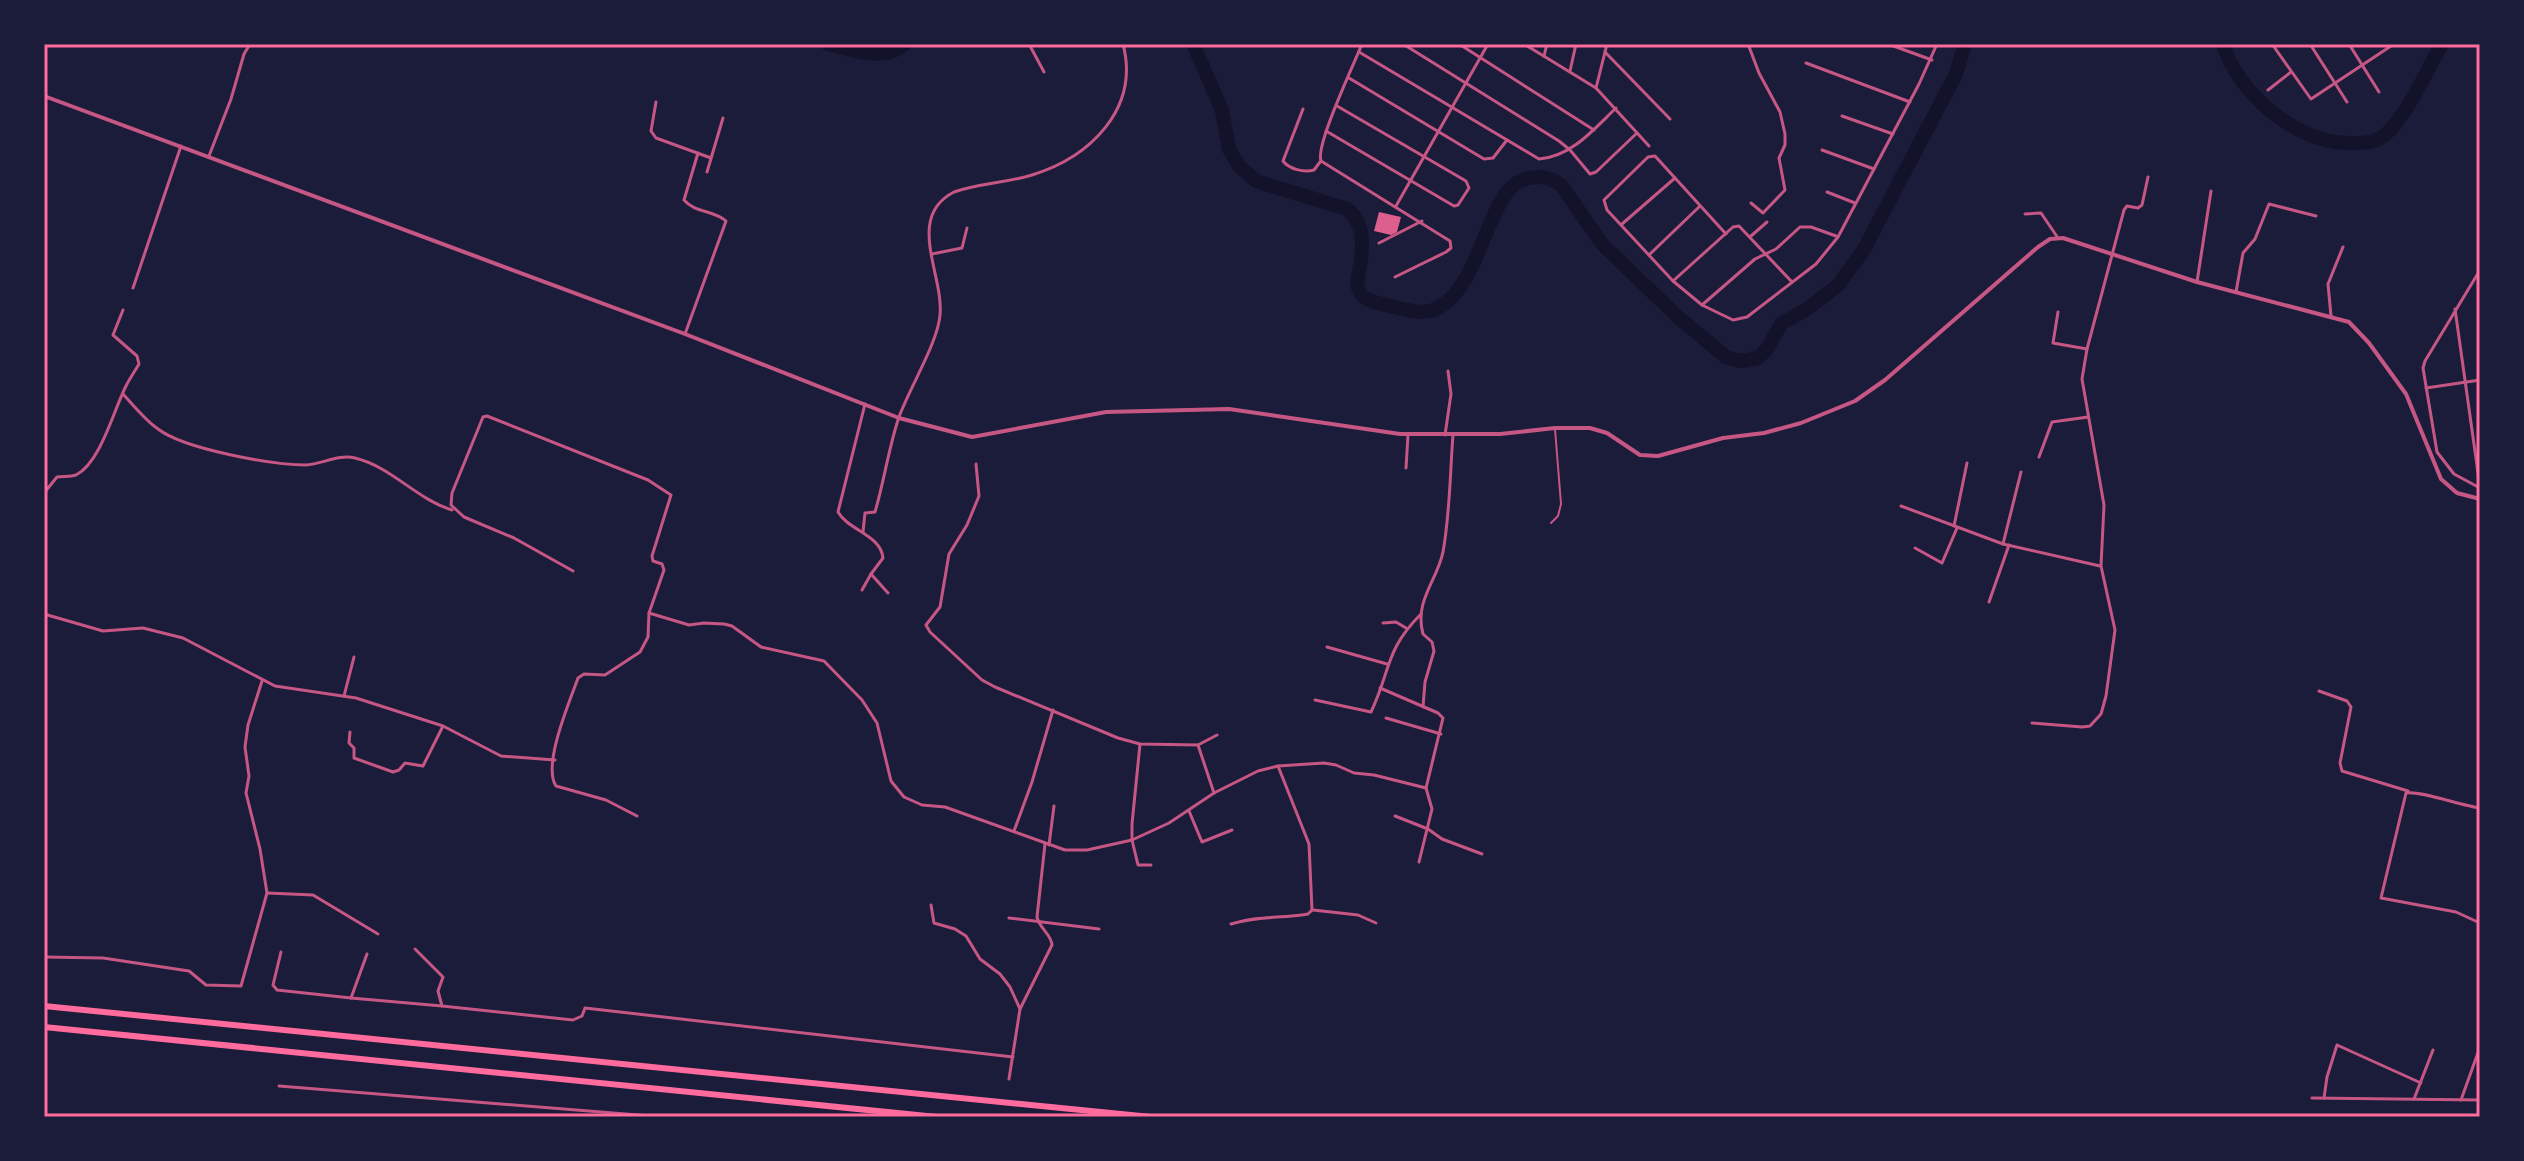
<svg xmlns="http://www.w3.org/2000/svg" width="2524" height="1161" font-family="'Noto Serif',serif">
	<rect width="100%" height="100%" fill="#1b1b3a"/>
	<g fill="none" stroke-linecap="round" stroke-linejoin="round">
		<g stroke="#12122b" stroke-width="14">
			<path d="M828,44C854,50 883,63 905,44"/>
			<path d="M1193,44L1222,110L1229,149L1239,166L1256,181L1347,209C1370,228 1361,258 1357,284C1361,302 1375,302 1390,306C1406,309 1423,316 1438,308C1475,288 1483,224 1507,192C1521,175 1545,172 1562,186L1602,244L1678,317L1726,357L1741,361L1758,358L1767,349L1781,324L1810,307L1838,285L1863,251L1956,74L1965,44"/>
			<path d="M2223,44C2238,93 2294,141 2346,143C2358,143 2372,144 2382,137C2404,122 2428,68 2442,44"/>
		</g>
	</g>
	<polygon fill="#dd5f8e" points="1379,212 1401,217 1397,232 1391,235 1374,231"/>
	<g fill="none" stroke-linecap="round" stroke-linejoin="round">
		<polyline stroke="#c65784" stroke-width="2" points="1551,523 1558,516 1561,504 1555,429"/>
		<g stroke="#c65784" stroke-width="3">
			<polyline points="1029,44 1044,72"/>
			<polyline points="1403,44 1559,141 1570,150 1590,174 1596,172 1637,133"/>
			<polyline points="1459,44 1594,130"/>
			<polyline points="1524,44 1596,88 1649,146"/>
			<polyline points="1748,44 1759,73 1780,112 1785,134 1785,145 1779,158 1785,190 1763,213 1751,203"/>
			<polyline points="1888,44 1932,60"/>
			<polyline points="2272,44 2311,99 2394,44"/>
			<polyline points="2310,44 2347,102"/>
			<polyline points="2349,44 2379,92"/>
			<path d="M1359,52L1539,159C1571,157 1594,129 1616,108"/>
			<polyline points="1605,52 1670,119"/>
			<polyline points="1544,56 1547,44"/>
			<polyline points="1806,63 1910,102"/>
			<polyline points="1570,71 1576,44"/>
			<polyline points="1349,78 1484,159 1493,158 1507,140"/>
			<polyline points="1596,88 1607,44"/>
			<polyline points="2268,90 2291,72"/>
			<polyline points="656,102 651,131 656,138 711,158"/>
			<path d="M1303,109L1283,161C1289,169 1304,173 1314,170L1320,162"/>
			<polyline points="1842,116 1893,134"/>
			<polyline points="1326,131 1454,206 1458,205 1469,188 1466,181 1337,106"/>
			<polyline points="1822,150 1874,169"/>
			<polyline points="209,156 231,99 244,54 250,44"/>
			<polyline points="1321,161 1450,241 1451,248 1446,252 1395,277"/>
			<path d="M1321,161C1315,146 1354,64 1362,44"/>
			<polyline points="707,172 723,118"/>
			<polyline points="1827,192 1855,203"/>
			<polyline points="1396,206 1488,44"/>
			<polyline points="2025,214 2041,213 2058,238"/>
			<polyline points="1622,224 1675,178"/>
			<polyline points="1726,234 1655,156 1648,157 1604,200 1607,210 1673,281 1702,305 1733,320 1747,317 1816,264 1838,237 1919,84 1937,44"/>
			<polyline points="1751,236 1767,222"/>
			<polyline points="1379,243 1422,221"/>
			<polyline points="932,254 962,248 967,228"/>
			<polyline points="1650,254 1699,207"/>
			<polyline points="2480,270 2425,361 2423,368 2437,452 2454,474 2480,488"/>
			<polyline points="1673,281 1733,227 1739,226 1792,282"/>
			<polyline points="2197,282 2211,191"/>
			<polyline points="133,288 181,146"/>
			<polyline points="2236,292 2243,253 2255,239 2269,204 2316,216"/>
			<polyline points="1702,305 1755,259 1776,249 1800,227 1811,227 1836,236"/>
			<polyline points="2455,309 2480,487"/>
			<polyline points="2058,312 2053,343 2087,349"/>
			<polyline points="2331,316 2328,284 2343,247"/>
			<path d="M685,334L726,221C714,210 695,213 684,200L698,153"/>
			<polyline points="2426,388 2480,380"/>
			<path d="M123,394C134,406 145,420 158,429C184,449 272,465 306,465C322,464 339,454 355,458C392,467 416,499 452,510"/>
			<path d="M865,404L838,512C848,530 881,535 883,558L871,574L888,593"/>
			<polyline points="1445,435 1451,394 1448,371"/>
			<polyline points="2039,457 2052,422 2088,417"/>
			<polyline points="976,464 979,496 967,525 949,554 940,607 926,625 930,632 982,680 995,687 1118,738 1140,744 1198,745 1217,735"/>
			<polyline points="1406,468 1408,435"/>
			<path d="M44,493L57,477C63,476 70,477 76,475C101,462 114,409 126,386C130,378 135,371 139,364L137,356L113,335L123,310"/>
			<polyline points="1901,506 2003,544 2100,566"/>
			<polyline points="1954,526 1967,463"/>
			<path d="M863,532L865,513L875,512C884,482 889,446 899,417C909,389 938,342 940,315C944,275 905,217 954,192C979,183 1006,183 1032,175C1090,157 1140,109 1123,44"/>
			<polyline points="2003,544 2021,472"/>
			<polyline points="1915,548 1942,563 1957,528"/>
			<path d="M573,571L514,538L464,517L451,505L452,493L483,417L487,416L648,480L671,495L652,556L653,561L662,564L664,570L649,613L648,637L640,652L605,675L584,674L578,678C570,701 542,765 556,786L606,800L637,816"/>
			<polyline points="862,590 871,574"/>
			<polyline points="1989,602 2009,545"/>
			<polyline points="649,613 689,625 704,623 724,624 732,626 761,647 824,661 862,700 877,723 891,781 904,797 922,805 945,807 1065,850 1087,850 1132,840 1169,823 1214,793 1258,771 1278,766 1324,763 1336,765 1354,773 1374,775 1426,788 1443,718 1438,713 1380,688"/>
			<polyline points="44,614 103,631 143,628 183,638 275,686 356,698 443,726 501,756 555,760"/>
			<polyline points="1383,623 1396,622 1406,628"/>
			<polyline points="1327,647 1387,664"/>
			<polyline points="2319,691 2347,701 2351,707 2340,763 2342,771 2408,791"/>
			<polyline points="344,696 354,657"/>
			<path d="M1315,700L1371,712C1391,670 1385,650 1421,614"/>
			<path d="M1423,707L1425,682L1434,651L1432,642L1423,634C1414,601 1437,581 1443,552C1450,514 1450,473 1453,435"/>
			<polyline points="1386,718 1441,734"/>
			<polyline points="2032,723 2082,727 2090,726 2101,714 2106,696 2115,630 2101,566 2104,505 2082,379 2087,349 2124,210 2127,206 2138,208 2142,205 2148,177"/>
			<polyline points="350,732 349,743 354,748 354,758 393,772 399,770 405,763 423,766 442,728"/>
			<polyline points="1140,744 1132,824 1132,840 1138,865 1151,865"/>
			<polyline points="1198,745 1214,793"/>
			<path d="M2480,808C2462,806 2419,790 2406,793L2381,898L2456,912L2480,923"/>
			<polyline points="1189,811 1202,842 1232,830"/>
			<polyline points="1395,816 1428,829 1442,839 1482,854"/>
			<polyline points="1014,831 1032,782 1053,710"/>
			<polyline points="1049,845 1054,806"/>
			<polyline points="1419,862 1432,809 1426,788"/>
			<polyline points="267,893 313,895 378,934"/>
			<polyline points="931,905 934,923 955,929 966,936 980,959 1000,974 1010,987 1020,1009"/>
			<polyline points="1313,910 1358,915 1376,923"/>
			<polyline points="1009,918 1099,929"/>
			<path d="M1231,924C1261,915 1280,919 1308,914L1312,910L1309,844L1278,766"/>
			<polyline points="415,949 443,977 438,991 442,1006 573,1020 582,1016 585,1008 1013,1057"/>
			<polyline points="281,952 273,985 277,990 351,998 367,954"/>
			<polyline points="44,957 103,958 189,971 206,985 241,986 267,893 260,849 246,793 249,776 245,747 248,725 262,681"/>
			<polyline points="351,998 442,1006"/>
			<path d="M1009,1079L1020,1009L1052,945C1052,935 1039,928 1037,917L1045,844"/>
			<polyline points="279,1086 663,1117"/>
			<polyline points="2312,1098 2480,1100"/>
			<polyline points="2324,1098 2327,1077 2337,1045 2421,1083"/>
			<polyline points="2414,1099 2433,1050"/>
			<polyline points="2461,1100 2480,1047"/>
		</g>
		<polyline stroke="#c65784" stroke-width="4" points="44,96 685,334 899,418 972,437 1106,412 1229,409 1400,434 1500,434 1555,428 1590,428 1607,433 1640,455 1658,456 1723,438 1764,433 1801,423 1855,401 1885,380 2038,247 2050,239 2063,238 2197,282 2349,322 2369,343 2406,394 2441,479 2457,493 2480,499"/>
		<g stroke="#ff6b9d" stroke-width="6">
			<polyline points="44,1006 1151,1117"/>
			<polyline points="44,1027 937,1117"/>
		</g>
	</g>
	<rect width="2524" height="1161" fill="none" stroke="#1b1b3a" stroke-width="92"/>
	<rect x="46" y="46" width="2432" height="1069" fill="none" stroke="#ff6b9d" stroke-width="3"/>
</svg>
